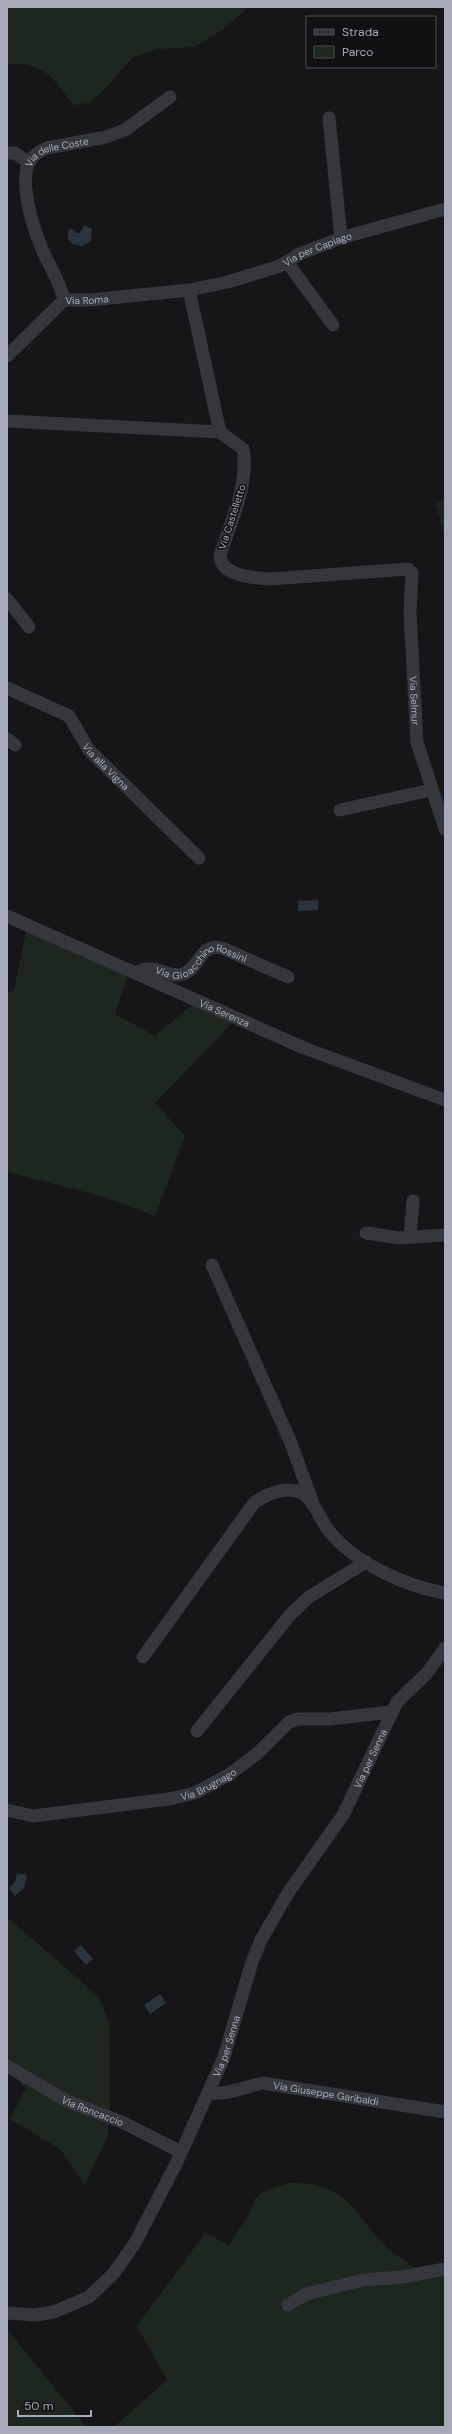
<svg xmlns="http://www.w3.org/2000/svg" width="452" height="2434" font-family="'DM Sans',sans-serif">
	<rect width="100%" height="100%" fill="#161618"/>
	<g fill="#1d261f">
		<path d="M7,7H249L222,30L195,47L156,49L132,58L104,90L89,103L73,105C53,78 45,61 7,64Z"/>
		<polygon points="445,499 445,539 436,504"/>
		<polygon points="27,928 128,974 115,1014 155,1036 193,1004 233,1022 155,1103 185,1136 155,1216 104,1197 7,1172 7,993 14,990"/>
		<polygon points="7,1917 99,1997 109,2024 110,2115 107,2138 85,2185 60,2149 10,2119 26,2088 7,2070"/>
		<path d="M291,2183C357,2182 355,2225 399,2257C405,2261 413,2268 421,2269C428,2269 437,2266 445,2265V2426L114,2427L167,2380L137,2326L205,2233L229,2245L249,2214L255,2198L268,2189Z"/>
		<polygon points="7,2329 86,2427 7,2427"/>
	</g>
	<g fill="#2b343d">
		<polygon points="84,225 92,229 91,241 82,246 73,244 68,239 68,231 72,228 76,233 80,233"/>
		<polygon points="318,900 318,910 298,911 298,901"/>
		<polygon points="17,1873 27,1875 24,1888 15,1896 9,1888 15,1882"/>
		<polygon points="81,1945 93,1959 86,1965 74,1951"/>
		<polygon points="160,1994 166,2003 150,2014 144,2005"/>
	</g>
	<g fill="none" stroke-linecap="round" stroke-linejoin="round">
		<g stroke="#36373d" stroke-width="13">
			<polyline points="329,118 341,238"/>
			<polyline points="7,153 15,153 28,162"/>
			<polyline points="287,262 333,325"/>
			<polyline points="189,290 220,432"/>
			<path id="s1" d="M64,300H90L189,290L228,282L280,266L299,254L341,238L445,209"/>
			<path id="s2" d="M64,300C61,283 49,266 42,249C34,230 28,210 26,190C24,169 27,156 47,148L106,137L125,130L170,97"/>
			<polyline points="7,356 64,300"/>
			<path id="s3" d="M7,421L220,432L243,449C249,485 231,521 220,555C220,576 254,578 270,579L408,569L412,573L410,613L417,742L445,829"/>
			<polyline points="7,599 29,627"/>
			<path id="s4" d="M7,688L69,716L89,750L199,858"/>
			<polyline points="7,739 15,745"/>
			<polyline points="340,810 431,790"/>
			<path id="s5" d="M7,916L304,1048L445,1100"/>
			<path id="s6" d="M135,973C139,971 143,969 147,969C160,967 170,978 183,974C201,968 198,943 222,948L288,977"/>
			<polyline points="366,1233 399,1238 445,1235"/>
			<polyline points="410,1237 413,1201"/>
			<polyline points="212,1265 291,1443 312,1501"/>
			<path d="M143,1657L254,1503C268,1493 289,1484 305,1495C316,1504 320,1520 329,1531C355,1563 404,1586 445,1593"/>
			<polyline points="197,1731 290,1615 309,1597 366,1562"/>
			<path id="s7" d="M7,1810L33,1816L169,1799L195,1793L230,1774L258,1753L289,1722L298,1719H330L391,1712"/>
			<path id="s8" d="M7,2066L67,2101L122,2122L181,2152"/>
			<path id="s9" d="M209,2093C227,2095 244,2087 263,2083L445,2112"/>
			<polyline points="288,2305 306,2294 363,2280 402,2277 445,2269"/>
			<path id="s10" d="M7,2313L36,2315L54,2312L89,2297L114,2273L135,2243L176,2164L224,2057L252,1962L261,1940L288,1893L343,1815L397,1702L427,1673L445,1648"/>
		</g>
	</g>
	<g text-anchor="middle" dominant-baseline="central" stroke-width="3" stroke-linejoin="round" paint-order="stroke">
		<g font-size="10" fill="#a7abb9" stroke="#111113">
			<text stroke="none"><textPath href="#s2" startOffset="176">Via delle Coste</textPath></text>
			<text stroke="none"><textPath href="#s1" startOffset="261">Via per Capiago</textPath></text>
			<text stroke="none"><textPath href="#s1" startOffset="23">Via Roma</textPath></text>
			<text transform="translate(232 517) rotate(-72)">Via Castelletto</text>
			<text stroke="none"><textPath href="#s3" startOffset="684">Via Selmur</textPath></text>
			<text stroke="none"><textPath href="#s4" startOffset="131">Via alla Vigna</textPath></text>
			<text stroke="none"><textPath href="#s6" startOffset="74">Via Gioacchino Rossini</textPath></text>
			<text stroke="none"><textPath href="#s5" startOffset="238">Via Serenza</textPath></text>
			<text stroke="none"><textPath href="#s10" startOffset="698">Via per Senna</textPath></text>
			<text stroke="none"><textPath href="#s7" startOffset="206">Via Brugnago</textPath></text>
			<text stroke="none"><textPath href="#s10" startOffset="374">Via per Senna</textPath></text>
			<text stroke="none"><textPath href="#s9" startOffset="119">Via Giuseppe Garibaldi</textPath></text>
			<text stroke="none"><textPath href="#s8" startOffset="97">Via Roncaccio</textPath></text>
		</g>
	</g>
	<rect width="452" height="2434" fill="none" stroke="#a7abb9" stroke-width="16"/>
	<rect x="306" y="16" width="130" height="52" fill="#111113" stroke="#4d4f55"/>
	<rect x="314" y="29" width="20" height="6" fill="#36373d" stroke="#4d4f55"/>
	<text x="342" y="36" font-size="12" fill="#a7abb9">Strada</text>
	<rect x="314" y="46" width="20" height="12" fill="#1d261f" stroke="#4d4f55"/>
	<text x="342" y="56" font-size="12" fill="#a7abb9">Parco</text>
	<path d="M18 2410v6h73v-6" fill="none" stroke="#a7abb9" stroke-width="2"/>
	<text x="24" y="2410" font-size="12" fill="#a7abb9" stroke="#111113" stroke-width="3" paint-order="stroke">50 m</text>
</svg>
